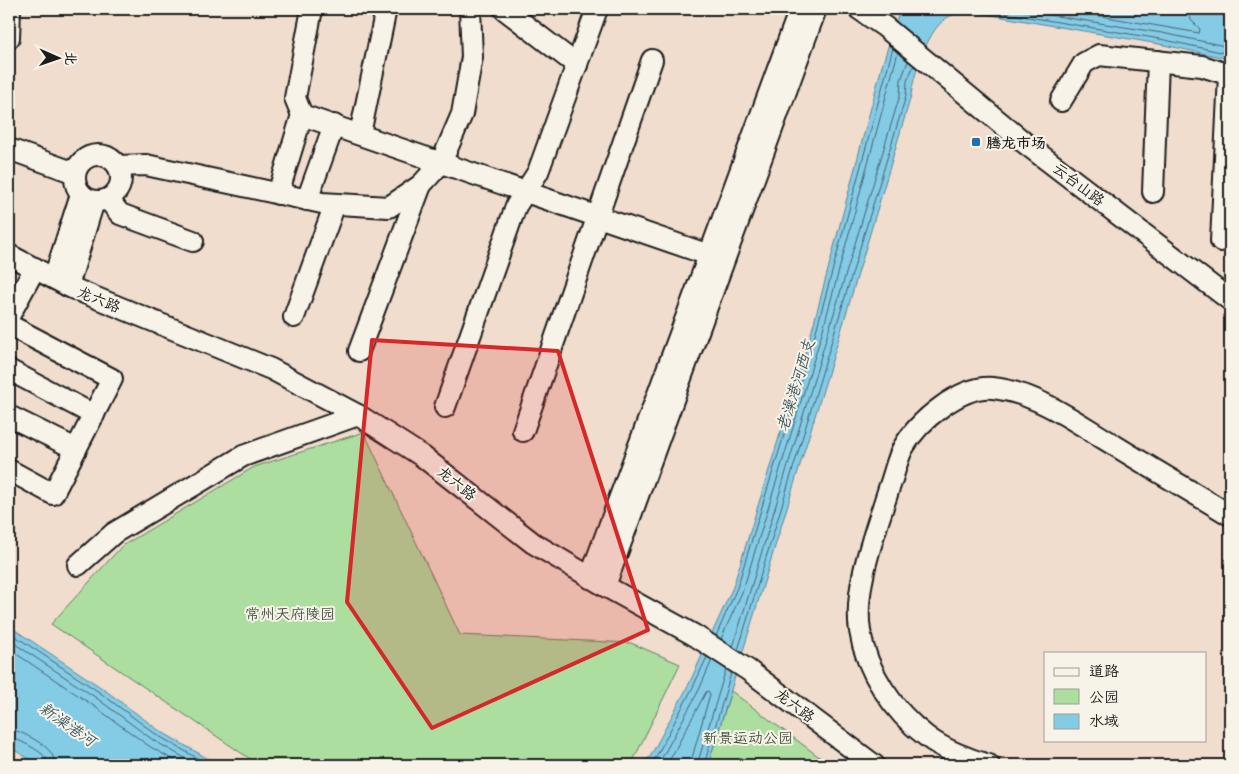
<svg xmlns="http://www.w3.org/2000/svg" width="1239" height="774" font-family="'Patrick Hand','LXGW WenKai TC',sans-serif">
	<rect width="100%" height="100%" fill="#f0ddce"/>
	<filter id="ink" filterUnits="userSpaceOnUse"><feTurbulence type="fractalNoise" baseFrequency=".02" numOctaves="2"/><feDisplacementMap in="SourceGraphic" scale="10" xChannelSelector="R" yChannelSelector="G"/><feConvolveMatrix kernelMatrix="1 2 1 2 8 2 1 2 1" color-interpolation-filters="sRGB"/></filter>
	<g filter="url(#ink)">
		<g fill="#abde9f" stroke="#647d5e">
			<polygon points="364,432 460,635 631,643 680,664 631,765 259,765 51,624 122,546 254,467"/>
			<polygon points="731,691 830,765 708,765"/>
		</g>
		<g fill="#84cbe6" stroke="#5a8595">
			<path d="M900,9H1194L1230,16V59L1159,44L973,12C962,13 951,13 943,21C927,33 913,76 911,96L838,341L708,765H639L650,757L689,684L733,587L812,330L882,66Z"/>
			<polygon points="9,626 102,688 160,731 219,765 39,765 9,747"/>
		</g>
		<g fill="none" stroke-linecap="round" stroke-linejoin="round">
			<g stroke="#46626d" stroke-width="1">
				<polyline points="980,9 1160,39 1230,54"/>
				<polyline points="1012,9 1162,33 1230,47"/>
				<polyline points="1060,9 1199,33 1200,29 1191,20 1188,9"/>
				<polyline points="9,632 99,692 157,735 209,765"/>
				<polyline points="716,636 737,588 816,331 893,48"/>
				<polyline points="721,639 743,590 822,333 898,52"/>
				<polyline points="9,640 95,697 153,740 197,765"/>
				<polyline points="733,647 900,95 901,80 908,61"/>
				<polyline points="9,649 91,704 149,746 182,765"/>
				<polyline points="738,650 906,96 907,81 914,65"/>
				<path d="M9,729C19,730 46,744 51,753C54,757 54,761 54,765"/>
				<path d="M9,737C16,738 41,751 45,757C47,760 47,762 47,765"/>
				<polyline points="648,765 655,759 693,687 707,657"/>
				<polyline points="658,765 699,690 712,660"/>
				<polyline points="667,765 706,692 708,691 710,694 690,765"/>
				<polyline points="697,765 726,669"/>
				<polyline points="704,765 731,673"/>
			</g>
			<defs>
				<g id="minor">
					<polyline points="312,9 295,98 302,115 709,255"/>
					<polyline points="504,9 577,65"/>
					<polyline points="859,9 885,27 1026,144 1230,300"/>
					<polyline points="9,38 10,9"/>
					<polyline points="1061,101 1084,63 1099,55 1202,66 1230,75"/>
					<polyline points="360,134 386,9"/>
					<polyline points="9,149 75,173"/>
					<circle cx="98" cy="178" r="23"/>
					<polyline points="118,166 146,165 322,203 389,207 421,185 441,163 462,114 472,57 470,9"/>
					<polyline points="1153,192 1158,61"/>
					<polyline points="278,194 302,115"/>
					<polyline points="108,199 120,214 193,241"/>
					<polyline points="307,200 334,125"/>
					<polyline points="1221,241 1229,75"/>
					<polyline points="9,255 72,288 271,369 358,415 422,456 533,543 605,586 694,635 748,670 874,765"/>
					<polyline points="54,278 81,194"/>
					<polyline points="68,286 94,201"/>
					<polyline points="9,316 35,268"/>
					<polyline points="294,317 335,204"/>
					<polyline points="9,325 112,379 53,494 9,470"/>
					<polyline points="359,351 421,185"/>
					<polyline points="9,370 94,415"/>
					<polyline points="445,407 516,206 538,172 597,9"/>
					<polyline points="9,416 76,449"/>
					<polyline points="523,431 652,60"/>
					<polyline points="78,565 114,533 243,456 358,415"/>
					<polyline points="590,578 800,9"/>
					<polyline points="605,586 816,9"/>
					<path d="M989,765C970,760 942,749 926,736C894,712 866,671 860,631C853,587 876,530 889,488C894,475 897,459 903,448C918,421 961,385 993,388C1038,393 1077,423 1114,445C1153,469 1192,492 1230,515"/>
				</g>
			</defs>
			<use href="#minor" stroke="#1c1c1c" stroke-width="24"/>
			<use href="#minor" stroke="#f7f3e8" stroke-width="20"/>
		</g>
	</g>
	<path fill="#d62828" fill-opacity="0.2" stroke="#d62828" stroke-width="4" stroke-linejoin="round" d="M372,340L558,351L648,630L432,728L347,602Z"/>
	<rect fill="#1f6fb2" stroke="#f7f3e8" stroke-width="2" x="971" y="137" width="10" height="10" rx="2.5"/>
	<g text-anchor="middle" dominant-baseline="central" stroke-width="4" stroke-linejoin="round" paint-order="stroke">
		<g font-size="15" font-weight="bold" fill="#1c1c1c" stroke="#f7f3e8" text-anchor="start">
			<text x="986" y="142">腾龙市场</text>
		</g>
		<g font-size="15" fill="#1c1c1c" stroke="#f7f3e8">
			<text transform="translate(1079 184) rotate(37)">云台山路</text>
			<text transform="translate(99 299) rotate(22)">龙六路</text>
			<text transform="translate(457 483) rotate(38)">龙六路</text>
			<text transform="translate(795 705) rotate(37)">龙六路</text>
		</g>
		<g font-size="15" fill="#475643" stroke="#f7f3e8">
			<text x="290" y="613">常州天府陵园</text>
			<text x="748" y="737">新景运动公园</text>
		</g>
		<g font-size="16" font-style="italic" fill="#405963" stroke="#f7f3e8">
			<text transform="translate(795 385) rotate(-73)">老澡港河西支</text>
			<text transform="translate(68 724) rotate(35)">新澡港河</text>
		</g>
	</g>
	<rect width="1239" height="774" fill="none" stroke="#f7f3e8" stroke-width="30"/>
	<rect x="15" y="15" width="1209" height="744" fill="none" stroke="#1c1c1c" stroke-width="2" filter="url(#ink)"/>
	<rect x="1044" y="652" width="162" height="90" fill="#f7f3e8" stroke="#9f9d96"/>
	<rect x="1054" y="668" width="25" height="8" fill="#f7f3e8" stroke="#9f9d96"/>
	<text x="1089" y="676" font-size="15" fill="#1c1c1c">道路</text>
	<rect x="1054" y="689" width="25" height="15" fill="#abde9f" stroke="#9f9d96"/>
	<text x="1089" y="702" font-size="15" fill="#1c1c1c">公园</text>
	<rect x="1054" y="714" width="25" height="15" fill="#84cbe6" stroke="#9f9d96"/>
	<text x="1089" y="726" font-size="15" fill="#1c1c1c">水域</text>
	<g transform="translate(58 58) rotate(92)" stroke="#f7f3e8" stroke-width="4" paint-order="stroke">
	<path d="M0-4L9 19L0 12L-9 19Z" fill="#1c1c1c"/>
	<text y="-8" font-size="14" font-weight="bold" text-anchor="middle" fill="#1c1c1c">北</text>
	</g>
</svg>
